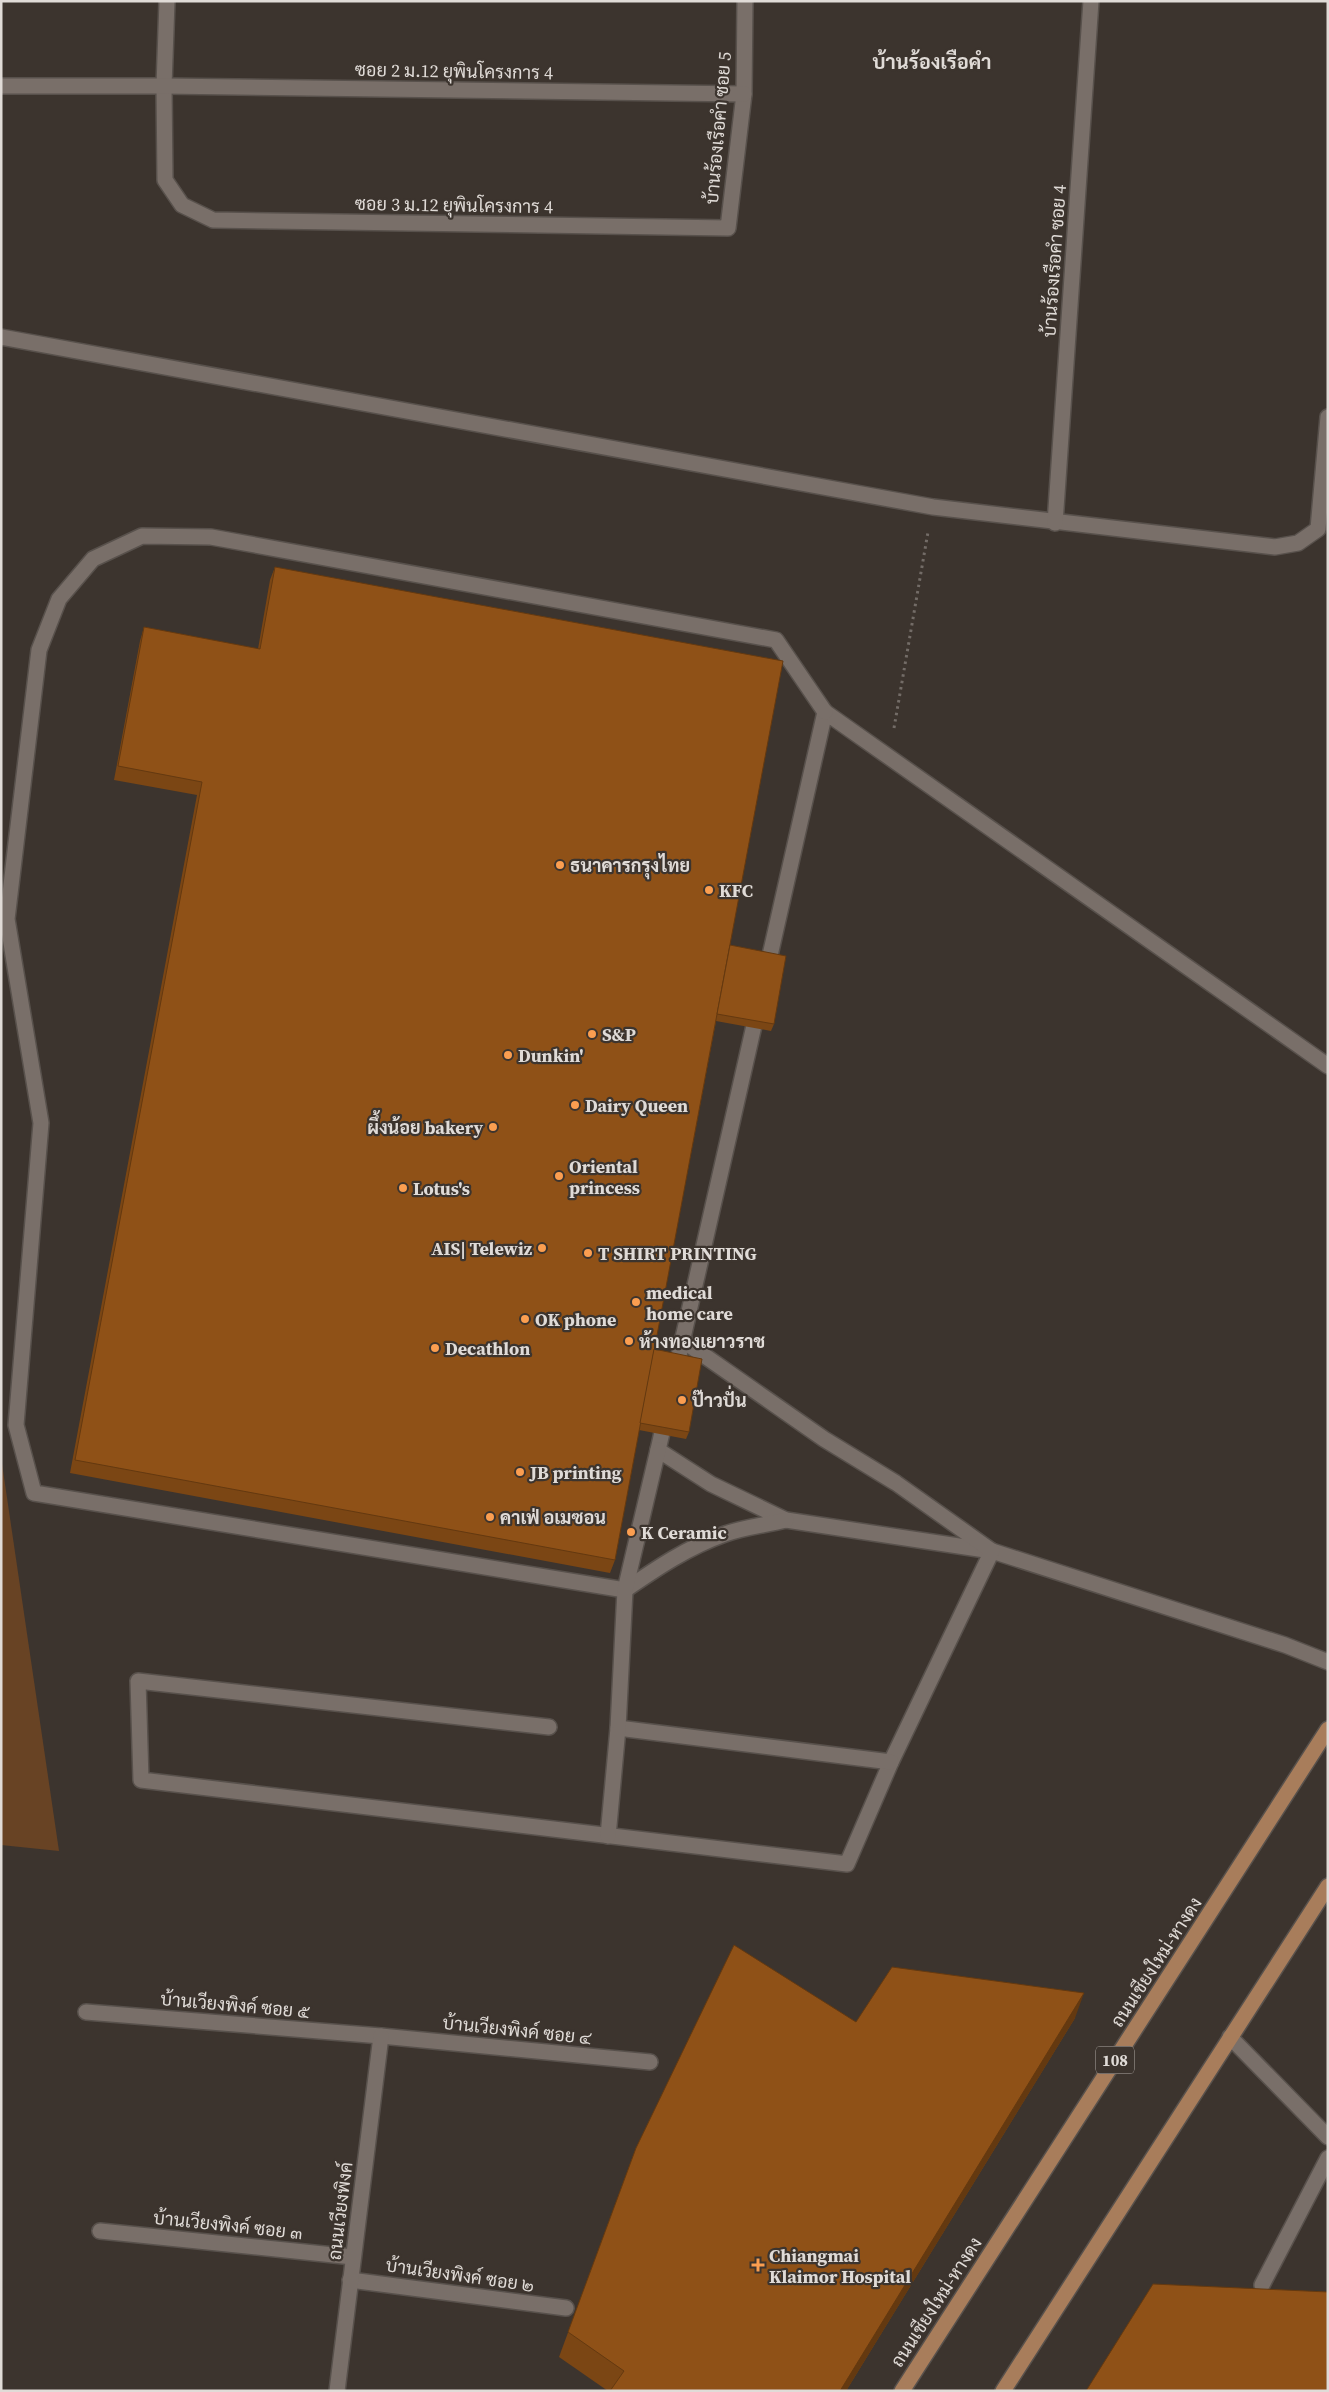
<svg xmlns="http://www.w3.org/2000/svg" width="1329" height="2392" font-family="'Source Serif 4',Sarabun,serif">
	<rect width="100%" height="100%" fill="#3c342e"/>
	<polygon fill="#684324" points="1,1457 59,1851 1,1845"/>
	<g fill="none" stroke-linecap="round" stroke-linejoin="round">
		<defs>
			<g id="lane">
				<polyline points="766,973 825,712 1328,1066"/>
				<polyline points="675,1373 758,1008"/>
				<polyline points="666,1415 658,1450 711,1484 786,1520 992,1551 1285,1645 1328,1662"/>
				<path d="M786,1520C766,1525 744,1527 725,1534C688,1547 657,1568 625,1590L34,1493L16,1425L41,1123L7,919L39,650L59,599L93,559L142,536L211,537L776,640L825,712"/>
				<polyline points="549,1727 138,1681 141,1780 847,1864 891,1762 992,1551 896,1483 824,1439 682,1340"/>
				<polyline points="618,1728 891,1762"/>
				<polyline points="608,1836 618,1728 625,1590 658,1450"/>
				<polyline points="1230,2037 1328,2137"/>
				<polyline points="1262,2285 1328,2158"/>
			</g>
			<g id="street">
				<polyline points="167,1 164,86 165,180 182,205 213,220 728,228 744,94 745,1"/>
				<polyline points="1,86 164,86 744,94"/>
				<polyline points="1,337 933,507 1275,547 1298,543 1318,529 1328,417"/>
				<polyline points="1055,523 1091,1"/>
				<polyline points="86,2012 381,2036 650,2062"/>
				<polyline points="100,2231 353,2257"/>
				<polyline points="350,2280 566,2308"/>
				<polyline points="337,2391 381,2036"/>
			</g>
			<g id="primary">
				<polyline points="902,2391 1328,1729"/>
				<polyline points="1003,2391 1328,1886"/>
			</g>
		</defs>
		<use href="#lane" stroke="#58514c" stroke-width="18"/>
		<use href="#street" stroke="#58514c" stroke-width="18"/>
		<use href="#primary" stroke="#58514c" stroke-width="18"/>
		<polyline stroke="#736c67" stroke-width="3" stroke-dasharray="2.5 4" stroke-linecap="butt" points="894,728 928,532"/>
		<use href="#lane" stroke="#796f69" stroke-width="15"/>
		<use href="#street" stroke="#796f69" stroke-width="15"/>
		<use href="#primary" stroke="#a87d5b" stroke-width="15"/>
	</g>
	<g fill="#7b4614">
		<polygon points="275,567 730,945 774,1024 771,1031 716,1021 654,1349 689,1432 686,1439 639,1430 615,1560 610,1573 70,1473 197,795 114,780 140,641 144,627 258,649 270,580"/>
		<polygon points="1075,2018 846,2391 608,2391 559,2357 636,2148 856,2022"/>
	</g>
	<polygon fill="#643910" points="1084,1993 1075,2018 846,2391 840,2391"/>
	<g fill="#8f5117" stroke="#643910">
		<polygon points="275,567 783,661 615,1560 75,1460 202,782 118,766 144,627 260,649"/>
		<polygon points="730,945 786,956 774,1024 717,1014"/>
		<polygon points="654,1349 702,1359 689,1432 640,1423"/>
		<polygon points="734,1945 856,2022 892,1967 1084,1993 840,2391 610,2391 624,2371 568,2332 636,2148"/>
		<polygon points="1153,2284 1328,2292 1327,2391 1086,2391"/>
	</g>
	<g fill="#fb9e50" stroke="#3c342e" stroke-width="2">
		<circle cx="560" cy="865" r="5"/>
		<circle cx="709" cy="890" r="5"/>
		<circle cx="592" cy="1034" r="5"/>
		<circle cx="508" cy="1055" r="5"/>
		<circle cx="575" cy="1105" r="5"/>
		<circle cx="493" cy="1127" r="5"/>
		<circle cx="559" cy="1176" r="5"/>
		<circle cx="403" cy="1188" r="5"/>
		<circle cx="542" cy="1248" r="5"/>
		<circle cx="588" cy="1253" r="5"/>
		<circle cx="636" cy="1302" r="5"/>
		<circle cx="525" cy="1319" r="5"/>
		<circle cx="629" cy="1341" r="5"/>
		<circle cx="435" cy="1348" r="5"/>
		<circle cx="682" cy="1400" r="5"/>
		<circle cx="520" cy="1472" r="5"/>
		<circle cx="490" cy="1517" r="5"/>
		<circle cx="631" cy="1532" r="5"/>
		<path d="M755.5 2257.5h5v5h5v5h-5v5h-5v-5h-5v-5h5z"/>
	</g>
	<g text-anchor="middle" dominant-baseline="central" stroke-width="4.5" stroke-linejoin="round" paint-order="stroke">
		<rect fill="#3c342e" stroke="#afa9a4" stroke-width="1" x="1096" y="2046.5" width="38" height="27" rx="4"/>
		<g font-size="16" font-weight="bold" fill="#e0dbd7">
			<text x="1115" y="2060">108</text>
		</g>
		<g font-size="18" fill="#e0dbd7" stroke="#3c342e">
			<text transform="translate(454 71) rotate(1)">ซอย 2 ม.12 ยุพินโครงการ 4</text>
			<text transform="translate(718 128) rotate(-85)">บ้านร้องเรือคำ ซอย 5</text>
			<text transform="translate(454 205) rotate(1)">ซอย 3 ม.12 ยุพินโครงการ 4</text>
			<text transform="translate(1054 261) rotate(-86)">บ้านร้องเรือคำ ซอย 4</text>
			<text transform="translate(1156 1962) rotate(-57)">ถนนเชียงใหม่-หางดง</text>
			<text transform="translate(235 2005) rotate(5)">บ้านเวียงพิงค์ ซอย ๕</text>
			<text transform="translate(517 2030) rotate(6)">บ้านเวียงพิงค์ ซอย ๔</text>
			<text transform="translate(340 2211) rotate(-83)">ถนนเวียงพิงค์</text>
			<text transform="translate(228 2225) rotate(6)">บ้านเวียงพิงค์ ซอย ๓</text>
			<text transform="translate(460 2275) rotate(8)">บ้านเวียงพิงค์ ซอย ๒</text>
			<text transform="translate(936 2302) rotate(-57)">ถนนเชียงใหม่-หางดง</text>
		</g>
		<g font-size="18" font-weight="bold" fill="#e0dbd7" stroke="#3c342e" text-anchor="start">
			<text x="570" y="865">ธนาคารกรุงไทย</text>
			<text x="719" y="890">KFC</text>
			<text x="602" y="1034">S&amp;P</text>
			<text x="518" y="1055">Dunkin'</text>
			<text x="585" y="1105">Dairy Queen</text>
			<text x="483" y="1127" text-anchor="end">ผึ้งน้อย bakery</text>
			<text x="569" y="1166">Oriental<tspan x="569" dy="21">princess</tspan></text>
			<text x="413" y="1188">Lotus's</text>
			<text x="532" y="1248" text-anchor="end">AIS| Telewiz</text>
			<text x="598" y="1253">T SHIRT PRINTING</text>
			<text x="646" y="1292">medical<tspan x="646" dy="21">home care</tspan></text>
			<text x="535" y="1319">OK phone</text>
			<text x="639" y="1341">ห้างทองเยาวราช</text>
			<text x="445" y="1348">Decathlon</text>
			<text x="692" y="1400">ป๊าวปั่น</text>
			<text x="530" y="1472">JB printing</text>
			<text x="500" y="1517">คาเฟ่ อเมซอน</text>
			<text x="641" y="1532">K Ceramic</text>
			<text x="769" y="2255">Chiangmai<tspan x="769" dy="21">Klaimor Hospital</tspan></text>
		</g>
		<g font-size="20" font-weight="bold" fill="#e0dbd7" stroke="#3c342e">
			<text x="932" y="62">บ้านร้องเรือคำ</text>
		</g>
	</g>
	<rect width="1329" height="2392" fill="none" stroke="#e0dbd7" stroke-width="5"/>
</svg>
